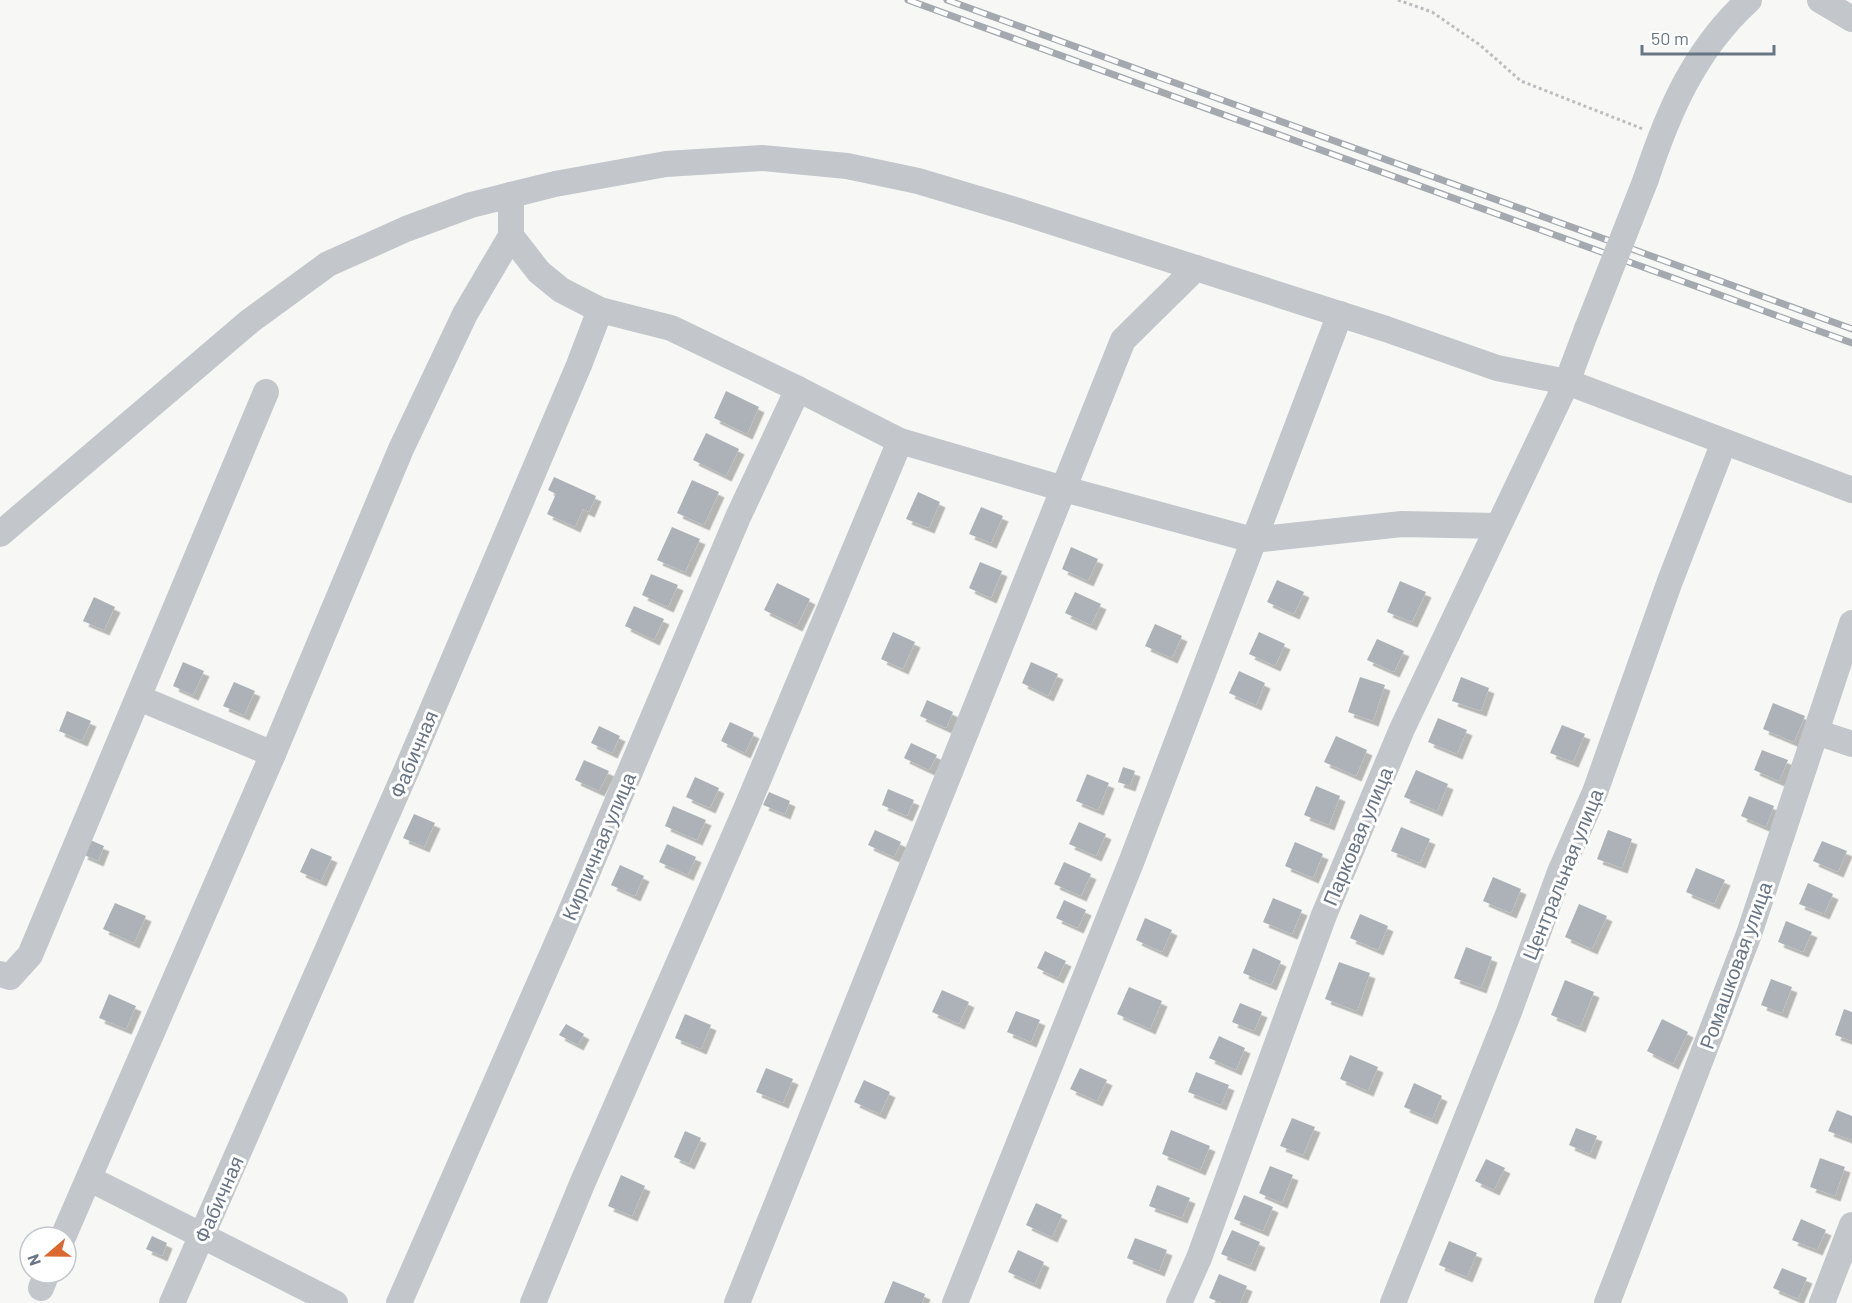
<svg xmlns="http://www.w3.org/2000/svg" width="1852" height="1303" font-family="Barlow,sans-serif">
	<defs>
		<filter id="shadow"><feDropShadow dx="5.5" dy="5.5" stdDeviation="0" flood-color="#0004"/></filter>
	</defs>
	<rect width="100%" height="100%" fill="#f7f8f5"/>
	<g fill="#acb2b8" filter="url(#shadow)">
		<polygon points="726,391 759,407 747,434 714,418"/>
		<polygon points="706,433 739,449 726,476 693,460"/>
		<polygon points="554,477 596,496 589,512 583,509 575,527 547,514 556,494 548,490"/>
		<polygon points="692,480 719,492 704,525 677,513"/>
		<polygon points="918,492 940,502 929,528 906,519"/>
		<polygon points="981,507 1003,516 991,543 969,534"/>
		<polygon points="672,527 700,539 685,572 657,560"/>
		<polygon points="1071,547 1098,559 1088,581 1062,569"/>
		<polygon points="980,562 1002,571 991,598 969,588"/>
		<polygon points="651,574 678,585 668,607 642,595"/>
		<polygon points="1277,580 1304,592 1294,614 1267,602"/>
		<polygon points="1400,581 1426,592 1412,622 1387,612"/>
		<polygon points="777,583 810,599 797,626 764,610"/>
		<polygon points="1075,592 1101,604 1091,625 1065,613"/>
		<polygon points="94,597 115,607 104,630 83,621"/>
		<polygon points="634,606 664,619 654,640 625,626"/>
		<polygon points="1155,624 1182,636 1172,658 1145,646"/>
		<polygon points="893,632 915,642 903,669 881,659"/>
		<polygon points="1259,632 1285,644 1275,666 1249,654"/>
		<polygon points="1377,639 1404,651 1394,672 1367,660"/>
		<polygon points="183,662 204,671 193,695 173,686"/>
		<polygon points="1031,662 1058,674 1048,696 1022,683"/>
		<polygon points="1239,671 1265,683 1256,705 1229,693"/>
		<polygon points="1360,677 1385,685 1373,721 1348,712"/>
		<polygon points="1461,677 1489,688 1481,711 1452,701"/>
		<polygon points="234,682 255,691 244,715 223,706"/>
		<polygon points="927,700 953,712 946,728 920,716"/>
		<polygon points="1773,703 1805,716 1794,742 1763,729"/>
		<polygon points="67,711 91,721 82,741 59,731"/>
		<polygon points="1438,718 1467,730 1457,754 1428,742"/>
		<polygon points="730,722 754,733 745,753 721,741"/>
		<polygon points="1562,725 1585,734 1573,762 1550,753"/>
		<polygon points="599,726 620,736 612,753 591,743"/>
		<polygon points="1336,736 1367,750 1356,776 1324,762"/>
		<polygon points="911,743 937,755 929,770 904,758"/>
		<polygon points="1762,750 1788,760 1779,781 1754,770"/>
		<polygon points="584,760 609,771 599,791 575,780"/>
		<polygon points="1123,767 1135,771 1130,786 1118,782"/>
		<polygon points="1416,770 1448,784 1437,811 1404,797"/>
		<polygon points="1087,774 1109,783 1098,810 1076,801"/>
		<polygon points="695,777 719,788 710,808 686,797"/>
		<polygon points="1316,786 1340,796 1329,825 1304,815"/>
		<polygon points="888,789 914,800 907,816 882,805"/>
		<polygon points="769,792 790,801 785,814 763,805"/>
		<polygon points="1749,796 1774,806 1766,827 1741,816"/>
		<polygon points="673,806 706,820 697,840 665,826"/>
		<polygon points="414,814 435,823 424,847 403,838"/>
		<polygon points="1079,822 1106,834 1096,856 1069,844"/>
		<polygon points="1401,827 1430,839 1420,863 1391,851"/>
		<polygon points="875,830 901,842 894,857 868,845"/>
		<polygon points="1608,830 1632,839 1622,868 1597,859"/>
		<polygon points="88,839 104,846 98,861 82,854"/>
		<polygon points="1822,841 1847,851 1838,872 1813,861"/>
		<polygon points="1295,842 1323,854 1313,878 1285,866"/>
		<polygon points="667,844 696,857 688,875 659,862"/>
		<polygon points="311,848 332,857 321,881 300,872"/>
		<polygon points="1064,862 1091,874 1081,896 1054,884"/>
		<polygon points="620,865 644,876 635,896 611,885"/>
		<polygon points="1696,868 1725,880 1714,904 1686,892"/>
		<polygon points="1493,877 1521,889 1511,913 1483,901"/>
		<polygon points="1808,883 1833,894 1824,914 1799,904"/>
		<polygon points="1273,898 1302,910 1292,934 1263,922"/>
		<polygon points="1064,900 1086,910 1078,928 1056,918"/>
		<polygon points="115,903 146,916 134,943 103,929"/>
		<polygon points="1579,904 1607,916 1592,949 1565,937"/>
		<polygon points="1360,914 1388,926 1378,950 1350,938"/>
		<polygon points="1145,918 1172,930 1162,952 1136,940"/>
		<polygon points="1786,921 1812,932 1803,952 1778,942"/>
		<polygon points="1466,947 1492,957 1481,988 1454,978"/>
		<polygon points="1253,948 1281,961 1271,985 1243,973"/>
		<polygon points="1045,951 1066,961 1058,978 1037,968"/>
		<polygon points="1339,962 1370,973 1357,1011 1325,999"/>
		<polygon points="1771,979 1792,987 1782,1013 1761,1005"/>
		<polygon points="1565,980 1594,992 1580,1027 1551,1015"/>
		<polygon points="1129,987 1162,1001 1150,1029 1117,1014"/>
		<polygon points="942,990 969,1002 959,1024 932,1012"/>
		<polygon points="109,994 136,1006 126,1029 99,1018"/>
		<polygon points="1240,1003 1262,1012 1254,1031 1232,1022"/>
		<polygon points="1844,1009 1852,1012 1852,1041 1835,1035"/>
		<polygon points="1016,1011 1040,1020 1031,1042 1007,1032"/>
		<polygon points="685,1014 711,1025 701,1049 675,1038"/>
		<polygon points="1662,1019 1688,1032 1673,1064 1647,1051"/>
		<polygon points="566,1024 584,1034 578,1045 559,1035"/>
		<polygon points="1219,1036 1245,1048 1236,1070 1209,1058"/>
		<polygon points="1350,1055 1378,1067 1368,1091 1340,1079"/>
		<polygon points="766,1068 793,1079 783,1103 756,1092"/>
		<polygon points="1080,1068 1107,1080 1097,1101 1070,1089"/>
		<polygon points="1196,1072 1229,1085 1221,1105 1188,1092"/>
		<polygon points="864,1080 890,1092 880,1114 854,1102"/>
		<polygon points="1414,1083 1442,1096 1432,1119 1404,1107"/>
		<polygon points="1837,1110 1852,1116 1852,1140 1828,1131"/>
		<polygon points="1292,1118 1315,1127 1303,1155 1280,1146"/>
		<polygon points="1576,1128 1597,1136 1590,1154 1569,1145"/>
		<polygon points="1171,1130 1210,1146 1200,1170 1162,1154"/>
		<polygon points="685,1131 701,1138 689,1164 674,1157"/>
		<polygon points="1820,1158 1845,1167 1835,1196 1810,1187"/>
		<polygon points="1486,1159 1505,1168 1494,1190 1475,1181"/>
		<polygon points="1270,1166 1293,1175 1282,1203 1259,1193"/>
		<polygon points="621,1175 645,1186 632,1216 608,1206"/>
		<polygon points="1157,1185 1190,1198 1182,1218 1149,1206"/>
		<polygon points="1244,1195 1273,1207 1263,1231 1234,1219"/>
		<polygon points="1036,1203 1062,1215 1052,1237 1026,1225"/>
		<polygon points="1801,1219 1826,1230 1817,1250 1792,1240"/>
		<polygon points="1232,1230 1260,1242 1250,1266 1221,1254"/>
		<polygon points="152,1236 167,1243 162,1256 146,1249"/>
		<polygon points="1135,1238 1167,1250 1159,1271 1127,1258"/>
		<polygon points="1449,1241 1477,1253 1467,1277 1439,1265"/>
		<polygon points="1018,1250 1044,1262 1035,1284 1008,1272"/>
		<polygon points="1782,1268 1807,1278 1798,1299 1773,1288"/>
		<polygon points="1219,1274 1247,1286 1240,1303 1222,1303 1209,1298"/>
		<polygon points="893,1281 925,1294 922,1303 884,1303"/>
	</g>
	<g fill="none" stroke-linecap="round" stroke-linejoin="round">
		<polyline stroke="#bbbdc0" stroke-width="3" stroke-dasharray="3 3" stroke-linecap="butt" points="1398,0 1432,12 1480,45 1521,81 1643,129"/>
		<g stroke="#c3c6ca" stroke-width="26">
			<polyline points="1820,0 1852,19"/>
			<path d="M1646,179C1668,112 1695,49 1749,0"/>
			<polyline points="600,310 671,328 798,389 900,441 1064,489 1253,540 1402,524 1497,526"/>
			<polyline points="0,534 250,321 328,264 406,229 471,205 555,184 666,164 762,158 847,166 918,181 1015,210 1386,329 1497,368 1567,382 1587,329"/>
			<polyline points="139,698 273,754"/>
			<polyline points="1816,732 1852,744"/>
			<polyline points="0,974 10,977 30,955 266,392"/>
			<polyline points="90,1179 335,1303"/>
			<polyline points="63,1237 273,754 401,449 465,314 511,236 511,195"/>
			<polyline points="41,1288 47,1273"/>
			<polyline points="172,1303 407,769 579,365 600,310 561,290 539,272 511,236"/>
			<polyline points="399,1303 568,918 738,517 798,389"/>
			<polyline points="533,1303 582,1184 746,809 900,441"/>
			<polyline points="737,1303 1123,340 1196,268"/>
			<polyline points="955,1303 1132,860 1340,314"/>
			<polyline points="1179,1303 1199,1258 1324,915 1402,729 1567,382 1852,490"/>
			<polyline points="1393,1303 1509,1012 1560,872 1595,792 1670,581 1724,442"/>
			<polyline points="1607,1303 1749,934 1852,623"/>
			<polyline points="1822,1303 1852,1225"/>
		</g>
		<defs>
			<g id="rail">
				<polyline points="908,0 1852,343"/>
				<polyline points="947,0 1852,329"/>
			</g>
		</defs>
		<use href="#rail" stroke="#a4a9af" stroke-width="7"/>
		<use href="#rail" stroke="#fff" stroke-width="4.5" stroke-dasharray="14" stroke-linecap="butt"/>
		<polyline stroke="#c3c6ca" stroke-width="26" points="1587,329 1646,179"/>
	</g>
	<g text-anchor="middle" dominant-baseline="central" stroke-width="6" stroke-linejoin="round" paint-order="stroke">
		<g font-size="20" fill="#687584" stroke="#fff">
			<text transform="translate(413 754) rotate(-67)">Фабичная</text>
			<text transform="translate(1357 836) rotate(-67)">Парковая улица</text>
			<text transform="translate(598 846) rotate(-67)">Кирпичная улица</text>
			<text transform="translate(1562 874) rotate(-68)">Центральная улица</text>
			<text transform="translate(1735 965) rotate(-70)">Ромашковая улица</text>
			<text transform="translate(218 1199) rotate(-66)">Фабичная</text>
		</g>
	</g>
	<g transform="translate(48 1255) rotate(250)"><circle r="28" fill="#ffffff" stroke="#c3c8ce" stroke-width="1.5"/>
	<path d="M0-4.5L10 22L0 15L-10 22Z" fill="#db6731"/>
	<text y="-9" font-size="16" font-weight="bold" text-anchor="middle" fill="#687584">N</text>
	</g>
	<path d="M1642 45v9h132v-9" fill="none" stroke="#687584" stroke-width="3"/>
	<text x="1651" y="45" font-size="18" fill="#687584" stroke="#ffffff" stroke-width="4.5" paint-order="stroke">50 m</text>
</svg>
